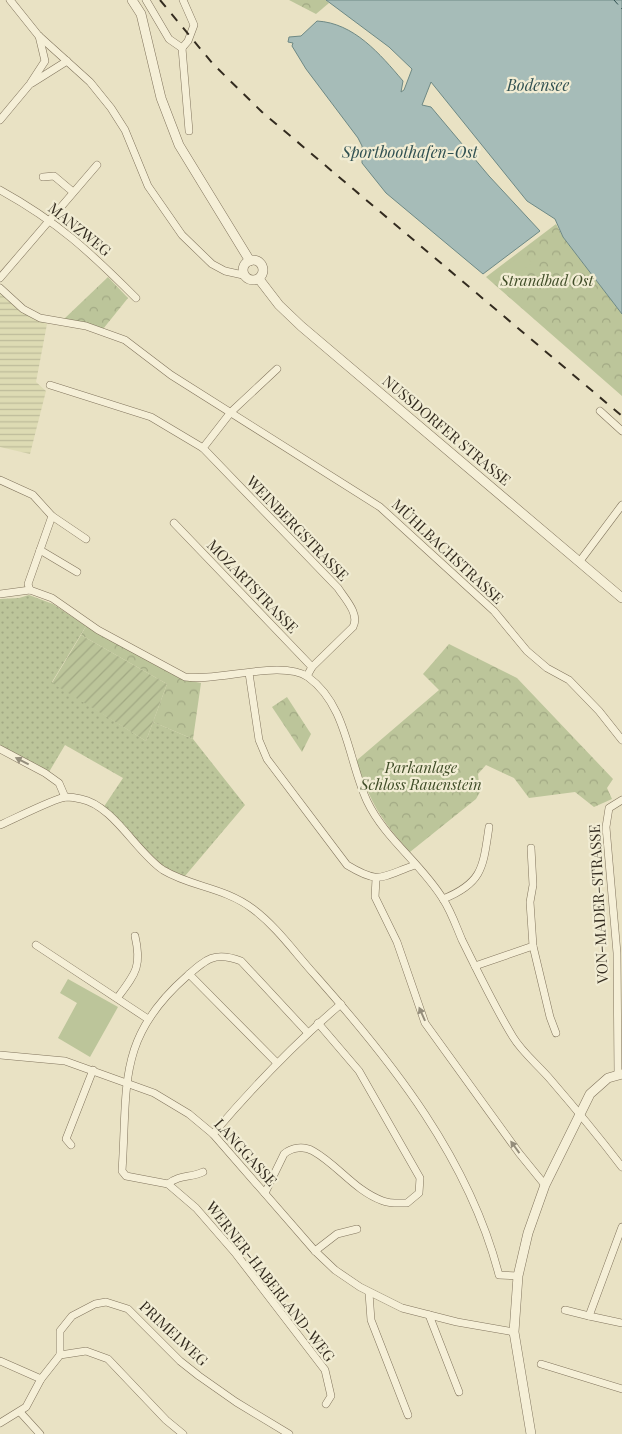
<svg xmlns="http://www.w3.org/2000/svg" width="622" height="1434" font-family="'Playfair Display',serif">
	<defs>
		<pattern id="farmland-rules" width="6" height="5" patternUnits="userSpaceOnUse" patternTransform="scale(1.25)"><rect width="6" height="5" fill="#dddbb3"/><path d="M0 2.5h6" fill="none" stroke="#bebc9a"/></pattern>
		<pattern id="grass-dots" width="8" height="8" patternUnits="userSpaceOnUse" patternTransform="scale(1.25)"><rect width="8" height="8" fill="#bcc59a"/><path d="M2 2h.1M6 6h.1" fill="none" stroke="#a2a984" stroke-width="1.8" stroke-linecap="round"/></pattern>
		<pattern id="forest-crowns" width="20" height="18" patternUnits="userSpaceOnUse" patternTransform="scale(1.25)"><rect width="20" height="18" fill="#bcc59a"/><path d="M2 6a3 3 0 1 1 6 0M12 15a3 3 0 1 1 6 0" fill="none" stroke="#a2a984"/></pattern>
		<pattern id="garden-furrows" width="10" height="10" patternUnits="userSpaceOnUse" patternTransform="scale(1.25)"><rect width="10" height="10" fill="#bcc59a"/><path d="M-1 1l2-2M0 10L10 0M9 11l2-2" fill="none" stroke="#a2a984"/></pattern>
	</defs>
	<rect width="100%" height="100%" fill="#e9e2c4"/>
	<polygon fill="url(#farmland-rules)" points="0,292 47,324 36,382 46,391 30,454 0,447"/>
	<polygon fill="url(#grass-dots)" points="29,595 53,604 86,626 52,682 146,741 153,722 193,739 245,805 185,876 165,868 103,808 123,778 65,745 49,772 0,746 0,599 19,598"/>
	<g fill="url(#forest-crowns)">
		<polygon points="289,0 326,0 329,3 316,14"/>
		<polygon points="556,224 563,237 622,314 622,396 486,277"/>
		<polygon points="108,277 128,298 103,329 63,320"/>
		<polygon points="86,626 181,679 201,683 193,739 153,722 167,684 81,635"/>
		<path d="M449,644L517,678L613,779L607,788L612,799L594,807L575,792L529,798L514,778L486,765L478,774L480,792L476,799L410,852C380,819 371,803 356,761L439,690L423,674Z"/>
		<polygon points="287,697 311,734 302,752 272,707"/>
	</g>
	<polygon fill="url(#garden-furrows)" points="81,635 167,684 146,741 52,683"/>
	<g fill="#bcc59a">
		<polygon points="524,253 532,263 512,278 504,268"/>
		<polygon points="68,979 118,1007 90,1057 58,1038 77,1003 60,993"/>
	</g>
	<path fill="#a6bcb8" stroke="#6e8985" d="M326,0H622V314L563,237L555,219L527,201L431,82L422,105L431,107L489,176L540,231L483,274L386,193L362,163V146L358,138L306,69L292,46L293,43L288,42L289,37L301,36L317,21C354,23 380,54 403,81L401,92L404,90L412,69L389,47Z"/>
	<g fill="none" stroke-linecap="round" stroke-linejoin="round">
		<polyline stroke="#305051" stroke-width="1" stroke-dasharray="6 5" stroke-linecap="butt" points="614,0 622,9"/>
		<defs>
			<g id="minor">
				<polyline points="10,0 38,35 90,82 111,108 125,130 148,186 182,235 212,264 225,271 243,275"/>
				<polyline points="146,0 169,39 182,48"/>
				<polyline points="182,48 189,131"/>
				<polyline points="182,48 188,41 194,25 183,0"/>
				<polyline points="32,83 67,61"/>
				<polyline points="0,120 30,84 45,61 39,36"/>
				<polyline points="43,177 54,176 73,192"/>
				<path d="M0,190C58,222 90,252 136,298"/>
				<polyline points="0,278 97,165"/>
				<polyline points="0,288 23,309 40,318 86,326 125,340 171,375 380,507 494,611 527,651 547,668 569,680 599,711 622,740"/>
				<path d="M277,369L231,412L203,448L338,588C345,599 360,614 353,627L312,667L307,676"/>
				<polyline points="50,385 151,417 203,448"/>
				<polyline points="600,411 622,431"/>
				<polyline points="0,480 33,495 52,516 28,584 30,590"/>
				<polyline points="52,516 86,539"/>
				<polyline points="174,523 312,667"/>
				<polyline points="40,550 77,572"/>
				<polyline points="580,561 622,505"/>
				<path d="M0,594L30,590L52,598L98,630L185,677C218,682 282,659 308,677C347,705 348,760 367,801C385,839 421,863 443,899C451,911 456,926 462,940C478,972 494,1006 513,1037C522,1052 538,1065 550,1079C575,1108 599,1137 622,1167"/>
				<path d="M249,673L259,740L267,759L347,865C380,885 381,877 415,865"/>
				<polyline points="0,749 45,773 59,783 65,797"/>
				<path d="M0,825C14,819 55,798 66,797C71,797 77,798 81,799C113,805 137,853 163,870C191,887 224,887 253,909C277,927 295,953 315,975C393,1063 469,1159 499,1275L518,1276"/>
				<polyline points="376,879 375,897 397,942 425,1023 519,1153 545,1185"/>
				<path d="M443,899C483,883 483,867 489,827"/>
				<polyline points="36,945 148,1019"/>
				<polyline points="533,946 550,1017 556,1033"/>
				<polyline points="475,966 533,946 530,902 533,885 531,848"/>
				<polyline points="189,974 277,1063"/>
				<path d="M118,997C136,973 142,966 135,936"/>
				<path d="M308,1033L241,961C215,951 206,959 187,976C116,1038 128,1086 122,1171L126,1176L168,1184L196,1208L236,1254L325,1370L331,1396L326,1404"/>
				<polyline points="0,1055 65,1061 154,1093 189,1114 213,1134 315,1251 335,1270 360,1287 402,1308 457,1322 514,1332"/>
				<polyline points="618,1074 617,953 606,827 609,808 622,800"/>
				<path d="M213,1134C253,1087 294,1044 341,1004"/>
				<polyline points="71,1145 66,1139 93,1070"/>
				<path d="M168,1184C180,1174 191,1178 203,1172"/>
				<path d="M265,1193L284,1154C292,1147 304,1146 313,1151C338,1165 355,1191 383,1201C391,1204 399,1203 407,1203L419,1193L420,1178L359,1071L318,1023"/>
				<polyline points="622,1227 589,1316 622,1323"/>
				<polyline points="315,1251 337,1234 357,1229"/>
				<polyline points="369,1293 371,1320 408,1415"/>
				<polyline points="565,1310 589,1316"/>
				<polyline points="429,1315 459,1392"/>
				<polyline points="60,1355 60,1331 72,1316 95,1304 106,1302 128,1309 180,1361 199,1376 236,1402 289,1434"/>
				<polyline points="0,1361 41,1379"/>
				<polyline points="541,1364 622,1389"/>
				<polyline points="20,1412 40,1434"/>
				<polyline points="0,1423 26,1407 41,1379 60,1355 86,1351 108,1359 166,1420 183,1434"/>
			</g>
			<g id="tertiary">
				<polyline points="132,0 141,14 161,98 179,145 250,261"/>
				<circle cx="253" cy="270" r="10"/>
				<polyline points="259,279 279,305 301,326 622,598"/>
				<polyline points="531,1434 514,1332 518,1276 528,1233 545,1185 590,1094 608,1078 622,1074"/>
			</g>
		</defs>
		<use href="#minor" stroke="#81745d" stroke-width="8"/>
		<use href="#tertiary" stroke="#81745d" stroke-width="10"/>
		<use href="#minor" stroke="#f5efd7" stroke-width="7"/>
		<use href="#tertiary" stroke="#f5efd7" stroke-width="9"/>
		<polyline stroke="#332b1f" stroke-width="2" stroke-dasharray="9 9" stroke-linecap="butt" points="160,0 213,64 262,112 622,416"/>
	</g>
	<defs><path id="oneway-solid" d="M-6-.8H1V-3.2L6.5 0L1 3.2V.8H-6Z" transform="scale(1.25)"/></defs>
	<g fill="#948d7b">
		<use href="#oneway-solid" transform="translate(22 761) rotate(-153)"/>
		<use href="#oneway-solid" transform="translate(422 1014) rotate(-114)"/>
		<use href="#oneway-solid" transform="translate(515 1147) rotate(-126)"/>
	</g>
	<g text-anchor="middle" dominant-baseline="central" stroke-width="4.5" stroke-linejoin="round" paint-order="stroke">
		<g font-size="15" fill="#332b1f" stroke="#f1ecd3">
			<text transform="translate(80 229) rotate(39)">MANZWEG</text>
			<text transform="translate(447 430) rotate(40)">NUSSDORFER STRASSE</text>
			<text transform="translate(298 528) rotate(46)">WEINBERGSTRASSE</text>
			<text transform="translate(448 551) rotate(43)">MÜHLBACHSTRASSE</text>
			<text transform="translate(253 586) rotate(46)">MOZARTSTRASSE</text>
			<text transform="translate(598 904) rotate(-93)">VON-MADER-STRASSE</text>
			<text transform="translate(246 1152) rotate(48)">LANGGASSE</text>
			<text transform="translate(271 1281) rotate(52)">WERNER-HABERLAND-WEG</text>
			<text transform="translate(174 1333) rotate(43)">PRIMELWEG</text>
		</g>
		<g font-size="15" font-style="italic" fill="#404d28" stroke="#f1ecd3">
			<text x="547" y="280">Strandbad Ost</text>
			<text x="421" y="767">Parkanlage<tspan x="421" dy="17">Schloss Rauenstein</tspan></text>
		</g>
		<g font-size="16" font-style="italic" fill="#305051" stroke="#f1ecd3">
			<text x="538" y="84">Bodensee</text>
			<text x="410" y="151">Sportboothafen-Ost</text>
		</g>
	</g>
</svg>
